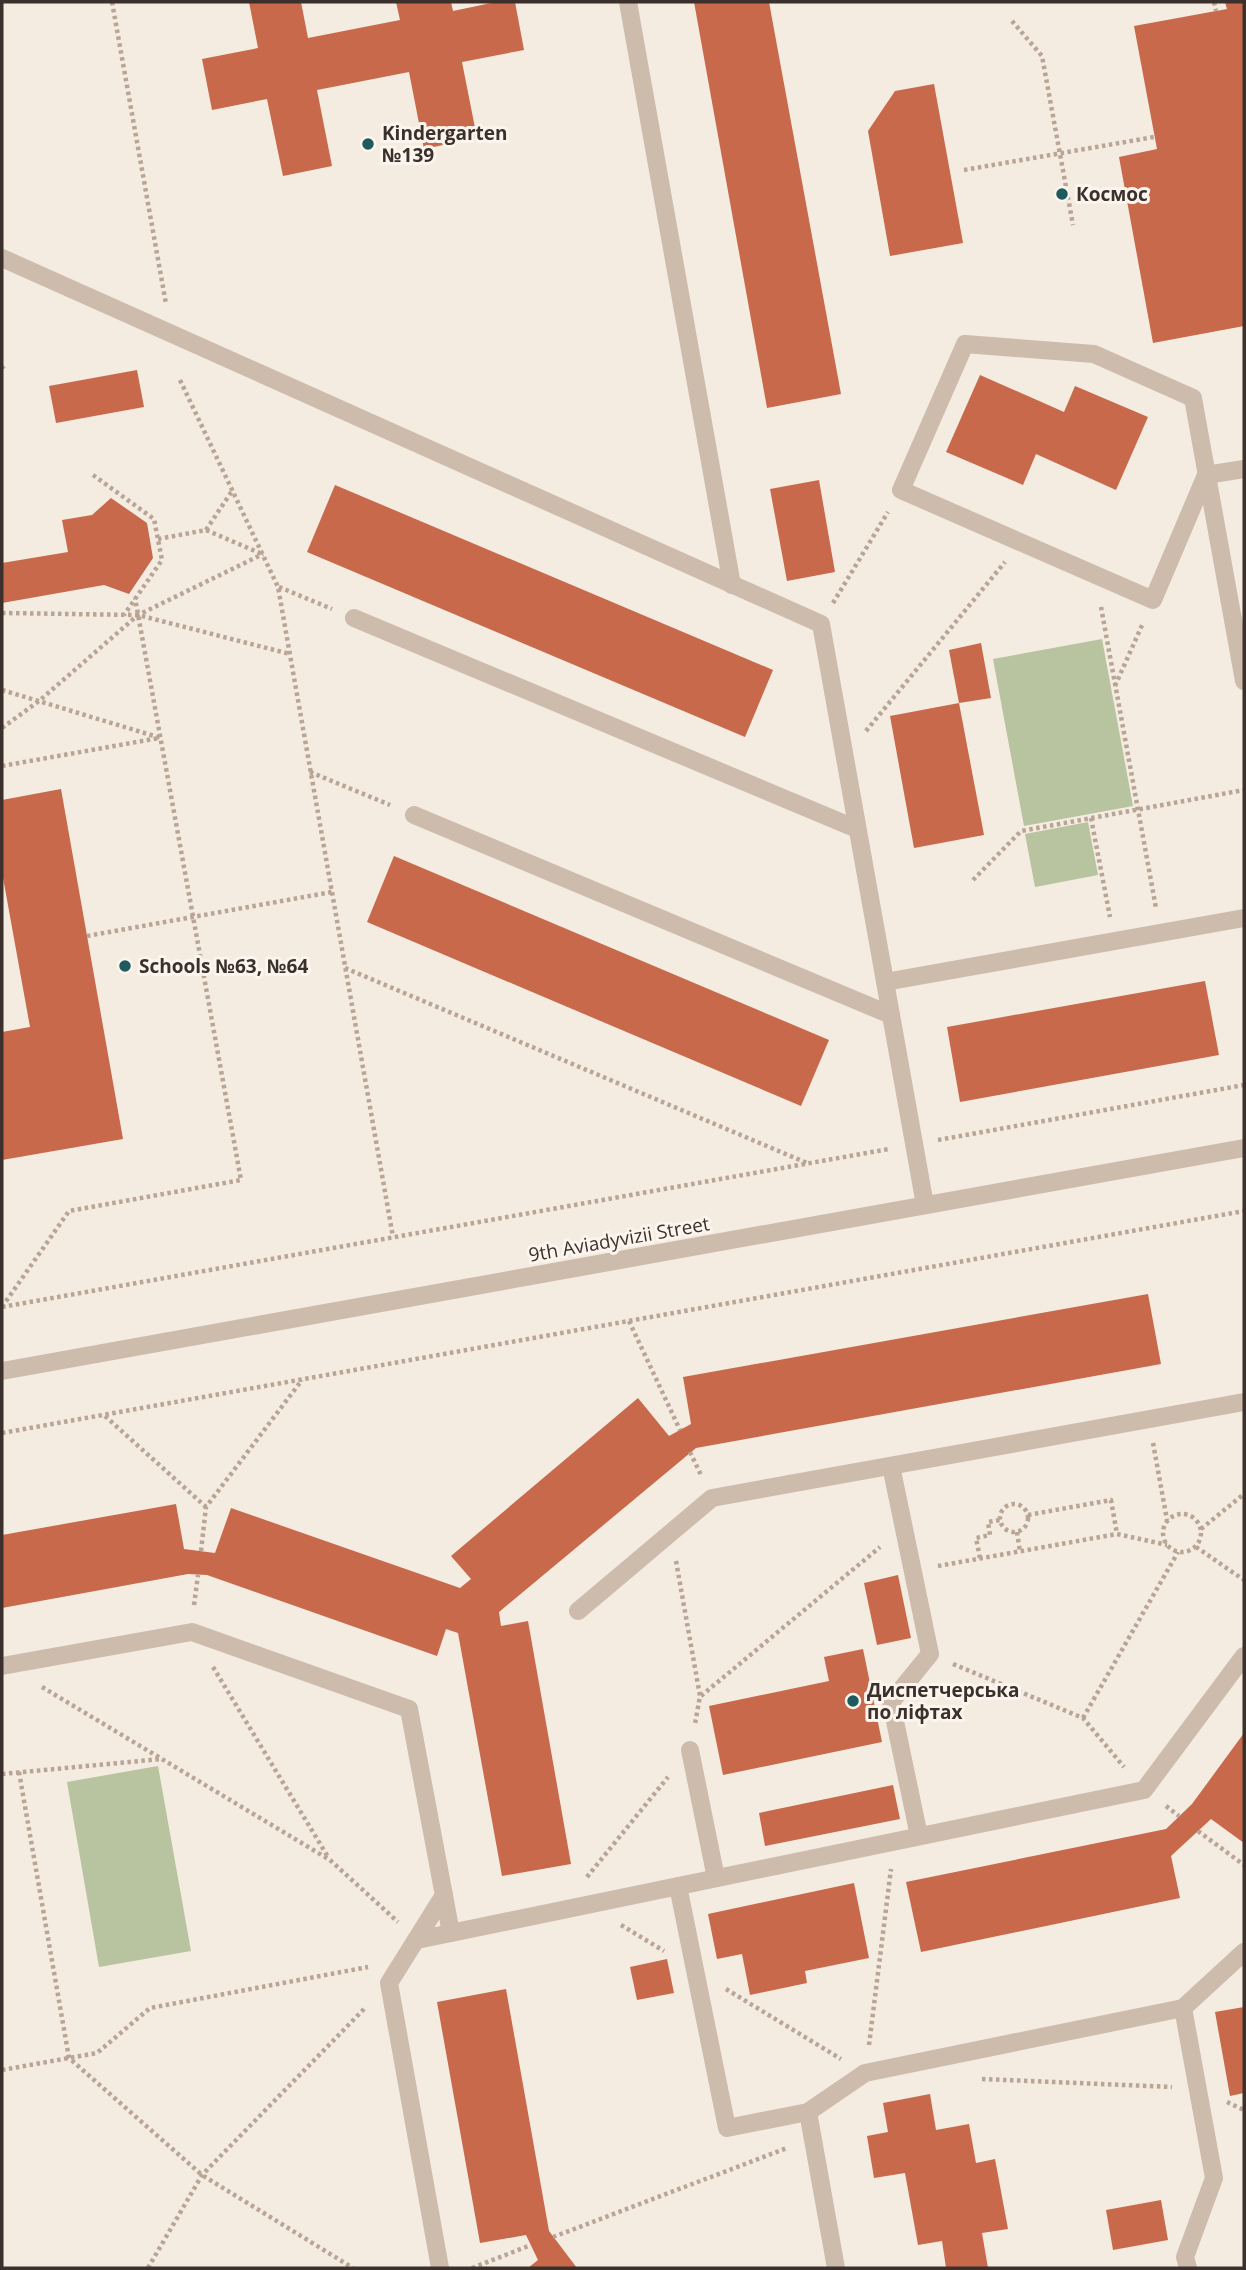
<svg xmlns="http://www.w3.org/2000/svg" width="1246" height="2270" font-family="'Open Sans',sans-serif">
	<rect width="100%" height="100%" fill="#f4ebe1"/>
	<g fill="#b8c4a0">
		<polygon points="1102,639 1133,806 1024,826 993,659"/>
		<polygon points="1088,822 1098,875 1035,887 1025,834"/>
		<polygon points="158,1766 191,1951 99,1967 67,1782"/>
	</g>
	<g fill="#c8694b">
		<polygon points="249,2 301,2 308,38 400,20 396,2 451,2 453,11 496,2 515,2 524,50 462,62 477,138 424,149 409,72 317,90 332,166 283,176 267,99 212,110 202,59 258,48"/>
		<polygon points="694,2 769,2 841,394 767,408"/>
		<polygon points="1225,2 1244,2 1244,326 1153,343 1119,157 1157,149 1134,26 1227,9"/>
		<polygon points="934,84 963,243 890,256 868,131 895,91"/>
		<polygon points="137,370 144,407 56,423 49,386"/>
		<polygon points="980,375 1064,412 1075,386 1148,417 1116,490 1036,454 1023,485 946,452"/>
		<polygon points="819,480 835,572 787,581 770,489"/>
		<polygon points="335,485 773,670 745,737 307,552"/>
		<polygon points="111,498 147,523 153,558 129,594 104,585 2,603 2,563 68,552 62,520 92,515"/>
		<polygon points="981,643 991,698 959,703 949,650"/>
		<polygon points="959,703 984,835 914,848 890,716"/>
		<polygon points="61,789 123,1139 2,1160 2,1032 30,1027 2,872 2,800"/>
		<polygon points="394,856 829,1040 801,1106 367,922"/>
		<polygon points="1205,981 1219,1055 960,1102 947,1027"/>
		<polygon points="1148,1294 1161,1364 696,1448 499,1612 501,1626 528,1621 571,1864 502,1876 458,1633 446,1629 437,1656 207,1575 188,1574 2,1608 2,1535 176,1504 184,1549 215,1553 231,1508 460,1588 471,1579 451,1556 638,1398 669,1436 691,1424 683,1377"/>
		<polygon points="898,1575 911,1638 877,1645 864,1583"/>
		<polygon points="863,1649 882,1742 723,1775 709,1706 829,1681 824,1657"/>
		<polygon points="1244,1733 1244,1843 1211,1819 1171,1856 1180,1898 921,1952 906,1882 1166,1829 1192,1804"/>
		<polygon points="893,1785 900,1819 765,1846 759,1813"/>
		<polygon points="854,1883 869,1958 805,1971 807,1983 750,1995 742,1954 717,1959 708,1914"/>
		<polygon points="667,1959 674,1993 637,2000 630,1967"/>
		<polygon points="506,1989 549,2231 577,2268 528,2268 538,2260 526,2235 480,2243 437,2002"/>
		<polygon points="1244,2007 1244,2093 1230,2096 1215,2012"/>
		<polygon points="930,2094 936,2130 969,2124 976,2163 995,2159 1008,2229 982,2233 988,2268 946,2268 942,2241 918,2245 905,2173 874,2178 867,2136 888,2132 883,2103"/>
		<polygon points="1161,2200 1168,2240 1113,2250 1106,2210"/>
	</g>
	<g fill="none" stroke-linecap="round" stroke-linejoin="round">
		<g stroke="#b9a596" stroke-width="4.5" stroke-dasharray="3.5 3.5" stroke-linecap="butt">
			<polyline points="112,2 166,304"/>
			<polyline points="1214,2 1216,11"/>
			<polyline points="1012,21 1042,56 1073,225"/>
			<polyline points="964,170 1154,137"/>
			<polyline points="2,368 4,366"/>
			<polyline points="180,380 278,587 393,1237"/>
			<polyline points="93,475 154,519 162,560 124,615"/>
			<polyline points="206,530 232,491"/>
			<polyline points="158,539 206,530 262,554"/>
			<polyline points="279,587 332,609"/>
			<polyline points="833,603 888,512"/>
			<polyline points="1101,607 1156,908"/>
			<polyline points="2,613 138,615 290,654"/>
			<polyline points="1115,686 1143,623"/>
			<polyline points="2,690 161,738"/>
			<polyline points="2,728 39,701 138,615 263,554"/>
			<polyline points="866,731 1005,562"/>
			<polyline points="2,766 159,738"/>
			<polyline points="310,772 390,805"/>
			<polyline points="1091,818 1110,917"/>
			<polyline points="973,880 1021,831 1244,790"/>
			<polyline points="87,936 332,892"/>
			<polyline points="345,968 807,1163"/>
			<polyline points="938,1140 1244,1085"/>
			<polyline points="2,1307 889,1149"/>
			<polyline points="2,1307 69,1211 241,1180 135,598"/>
			<polyline points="629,1321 680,1430"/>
			<polyline points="105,1416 206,1507"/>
			<polyline points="2,1433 1244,1211"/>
			<polyline points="1153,1443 1167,1520"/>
			<polyline points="690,1452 701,1475"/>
			<circle cx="1014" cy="1518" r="14"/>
			<circle cx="1182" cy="1533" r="19"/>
			<polyline points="1028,1515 1111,1500 1117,1534"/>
			<polyline points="1201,1529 1244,1494"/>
			<polyline points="1017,1532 1020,1552"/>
			<polyline points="1196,1547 1244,1580"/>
			<polyline points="201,1551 206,1507 302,1380"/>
			<polyline points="980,1558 976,1538 990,1535 988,1522 1000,1520"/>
			<polyline points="676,1561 700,1696 695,1724"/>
			<polyline points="938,1566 1117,1534 1167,1545"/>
			<polyline points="194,1605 198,1575"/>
			<polyline points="953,1664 1083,1718 1124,1767"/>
			<polyline points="213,1667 328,1857"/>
			<polyline points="42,1687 330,1860 398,1922"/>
			<polyline points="701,1696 880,1547"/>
			<polyline points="1083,1718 1178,1552"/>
			<polyline points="19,1772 69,2058 202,2175 353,2268"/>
			<polyline points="2,1774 161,1759"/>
			<polyline points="1166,1806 1179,1816"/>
			<polyline points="1198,1831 1244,1865"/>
			<polyline points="587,1877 668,1777"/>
			<polyline points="621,1925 664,1951"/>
			<polyline points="726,1989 841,2059"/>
			<polyline points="869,2045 891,1869"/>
			<polyline points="2,2070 97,2053 150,2008 368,1967"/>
			<polyline points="982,2079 1172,2087"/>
			<polyline points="1227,2102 1244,2110"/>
			<polyline points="553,2237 787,2148"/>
			<polyline points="148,2268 202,2175 366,2007"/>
			<polyline points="472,2268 531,2245"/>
		</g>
		<g stroke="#cdbbac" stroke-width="18">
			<polyline points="628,2 732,585"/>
			<polyline points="2,258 821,624 925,1205"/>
			<polyline points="1206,475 1153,600 901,490 965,344 1094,354 1193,398 1244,681"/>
			<polyline points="1206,475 1244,469"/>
			<polyline points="354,618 857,829"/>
			<polyline points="414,815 891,1015"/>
			<polyline points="885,982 1244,918"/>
			<polyline points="891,1466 930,1654 891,1702 919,1836"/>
			<polyline points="578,1611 712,1498 1244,1402"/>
			<polyline points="2,1666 192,1632 409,1709 451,1933"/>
			<polyline points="690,1750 716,1878"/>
			<polyline points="678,1886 727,2128 808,2112 865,2073 1183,2008 1244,1952"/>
			<polyline points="417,1940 1144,1790 1244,1656"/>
			<polyline points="1183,2008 1214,2178 1185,2257 1188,2268"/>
			<polyline points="808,2112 836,2268"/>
			<polyline points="440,2268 389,1983 444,1895"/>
		</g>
		<polyline stroke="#cdbbac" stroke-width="18" points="2,1371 1244,1148"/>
	</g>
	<g fill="#1f5a5e" stroke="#fbf5ee" stroke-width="2.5">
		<circle cx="368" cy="144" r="7"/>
		<circle cx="1062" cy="194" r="7"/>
		<circle cx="125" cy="966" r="7"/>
		<circle cx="853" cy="1701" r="7"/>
	</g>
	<g text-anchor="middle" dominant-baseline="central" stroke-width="6" stroke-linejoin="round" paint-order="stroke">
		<g font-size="19" font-weight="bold" fill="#3b302b" stroke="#fbf5ee" text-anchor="start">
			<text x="382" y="133">Kindergarten<tspan x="382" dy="22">№139</tspan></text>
			<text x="1076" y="194">Космос</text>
			<text x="139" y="966">Schools №63, №64</text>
			<text x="867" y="1690">Диспетчерська<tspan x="867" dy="22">по ліфтах</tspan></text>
		</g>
		<g font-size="19" fill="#3b302b" stroke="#fbf5ee">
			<text transform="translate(619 1239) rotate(-10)">9th Aviadyvizii Street</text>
		</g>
	</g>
	<rect width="1246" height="2270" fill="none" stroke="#3b302b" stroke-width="7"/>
</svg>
